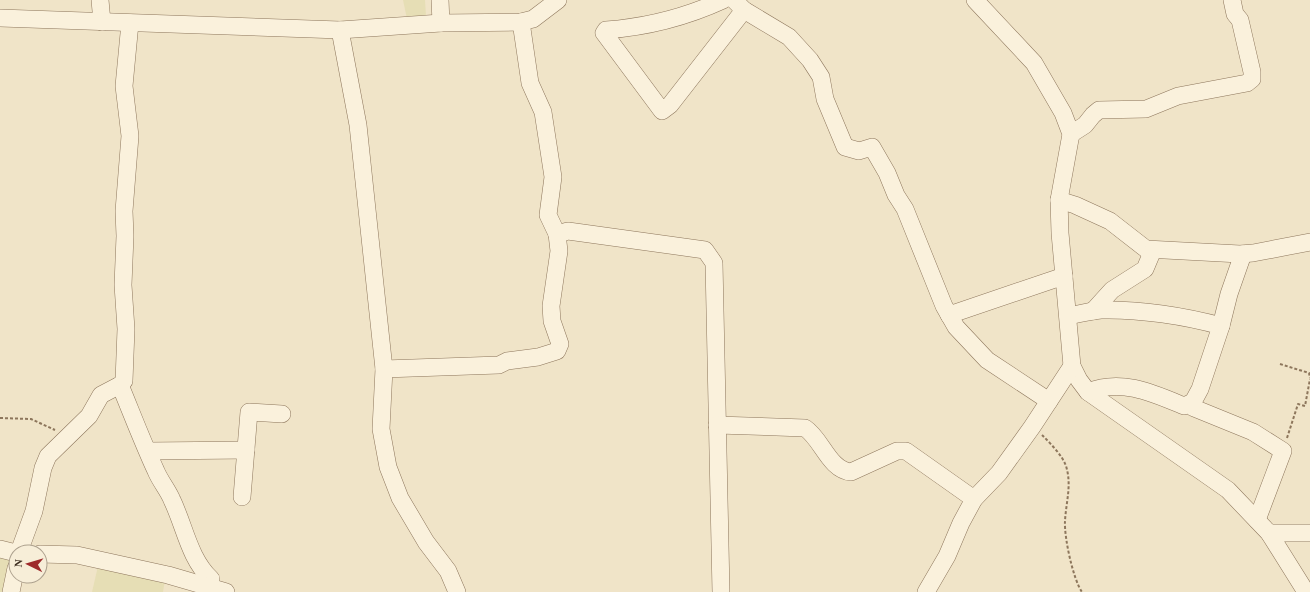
<svg xmlns="http://www.w3.org/2000/svg" width="1310" height="592" font-family="'Times New Roman',serif">
	<rect width="100%" height="100%" fill="#f0e4c8"/>
	<g fill="#e6deb5">
		<polygon points="403,0 425,0 426,16 407,19"/>
		<polygon points="0,554 14,558 7,592 0,592"/>
		<polygon points="98,566 165,580 163,592 92,592"/>
	</g>
	<g fill="none" stroke-linecap="round" stroke-linejoin="round">
		<defs>
			<g id="minor">
				<polyline points="100,0 102,22"/>
				<polyline points="440,0 441,23"/>
				<path d="M723,0C686,17 647,27 606,30L604,33L662,111L670,105L744,10"/>
				<polyline points="734,0 744,10 789,37 810,60 821,77 825,99 845,147 859,151 872,147 887,173 896,195 905,209 944,306 956,327 987,360 1049,401"/>
				<polyline points="975,0 1034,63 1063,113 1071,134 1059,200 1060,233 1072,366 1079,380 1088,392 1228,490 1269,533 1306,592"/>
				<polyline points="0,18 340,30 441,23 521,22 533,19 558,0"/>
				<polyline points="521,22 530,83 543,112 553,177 548,215 557,234 568,231 705,250 714,263 721,592"/>
				<polyline points="340,30 358,125 384,369 381,429 388,467 400,498 426,542 448,571 457,592"/>
				<polyline points="1071,134 1085,125 1093,115 1099,110 1146,109 1178,96 1247,83 1252,79 1252,72 1240,20 1235,14 1232,0"/>
				<polyline points="1059,200 1075,205 1110,221 1146,249 1240,254 1253,253 1310,242"/>
				<polyline points="1093,311 1112,290 1145,269 1153,250"/>
				<polyline points="949,315 1064,276"/>
				<path d="M1068,316C1079,314 1090,311 1101,310C1139,309 1185,316 1221,326L1200,389L1193,402L1194,408L1253,432L1283,451L1257,520"/>
				<polyline points="1221,326 1229,294 1243,254"/>
				<polyline points="384,369 499,365 507,361 538,357 557,351 560,344 552,321 551,306 559,251 557,234"/>
				<path d="M120,385C132,414 143,443 156,471C160,481 168,490 172,500C185,527 189,558 211,579L210,586"/>
				<path d="M1088,392C1121,378 1153,393 1184,406L1193,402"/>
				<path d="M717,425L805,428C822,439 829,470 851,472L897,451H906L974,499"/>
				<polyline points="148,451 246,450"/>
				<polyline points="242,497 249,412 282,414"/>
				<polyline points="1269,533 1310,533"/>
				<polyline points="0,549 16,553"/>
				<polyline points="19,552 34,511 43,468 48,456 89,416 101,395 120,385 124,381 126,329 123,285 125,236 124,211 130,136 124,86 130,23"/>
				<polyline points="40,554 77,555 168,575 226,592"/>
				<polyline points="11,592 16,568"/>
				<polyline points="926,592 947,556 961,523 974,499 999,473 1032,427 1072,366"/>
			</g>
		</defs>
		<use href="#minor" stroke="#8d765c" stroke-width="18"/>
		<g stroke="#8d765c" stroke-width="2" stroke-dasharray="3 2" stroke-linecap="butt">
			<polyline points="1280,364 1309,373 1310,378"/>
			<polyline points="0,418 31,419 55,430"/>
			<path d="M1042,435C1051,444 1062,455 1066,466C1072,485 1066,502 1065,521C1064,537 1073,579 1082,592"/>
			<polyline points="1287,438 1298,404 1305,406 1310,379"/>
		</g>
		<use href="#minor" stroke="#faf1dc" stroke-width="17"/>
	</g>
	<g transform="translate(28 564) rotate(275)"><circle r="19" fill="#f7eed8" stroke="#ada18e"/>
	<path d="M0-3L7 15L0 10L-7 15Z" fill="#9e2a2b"/>
	<text y="-6" font-size="11" font-weight="bold" text-anchor="middle" fill="#3d2e20">N</text>
	</g>
</svg>
